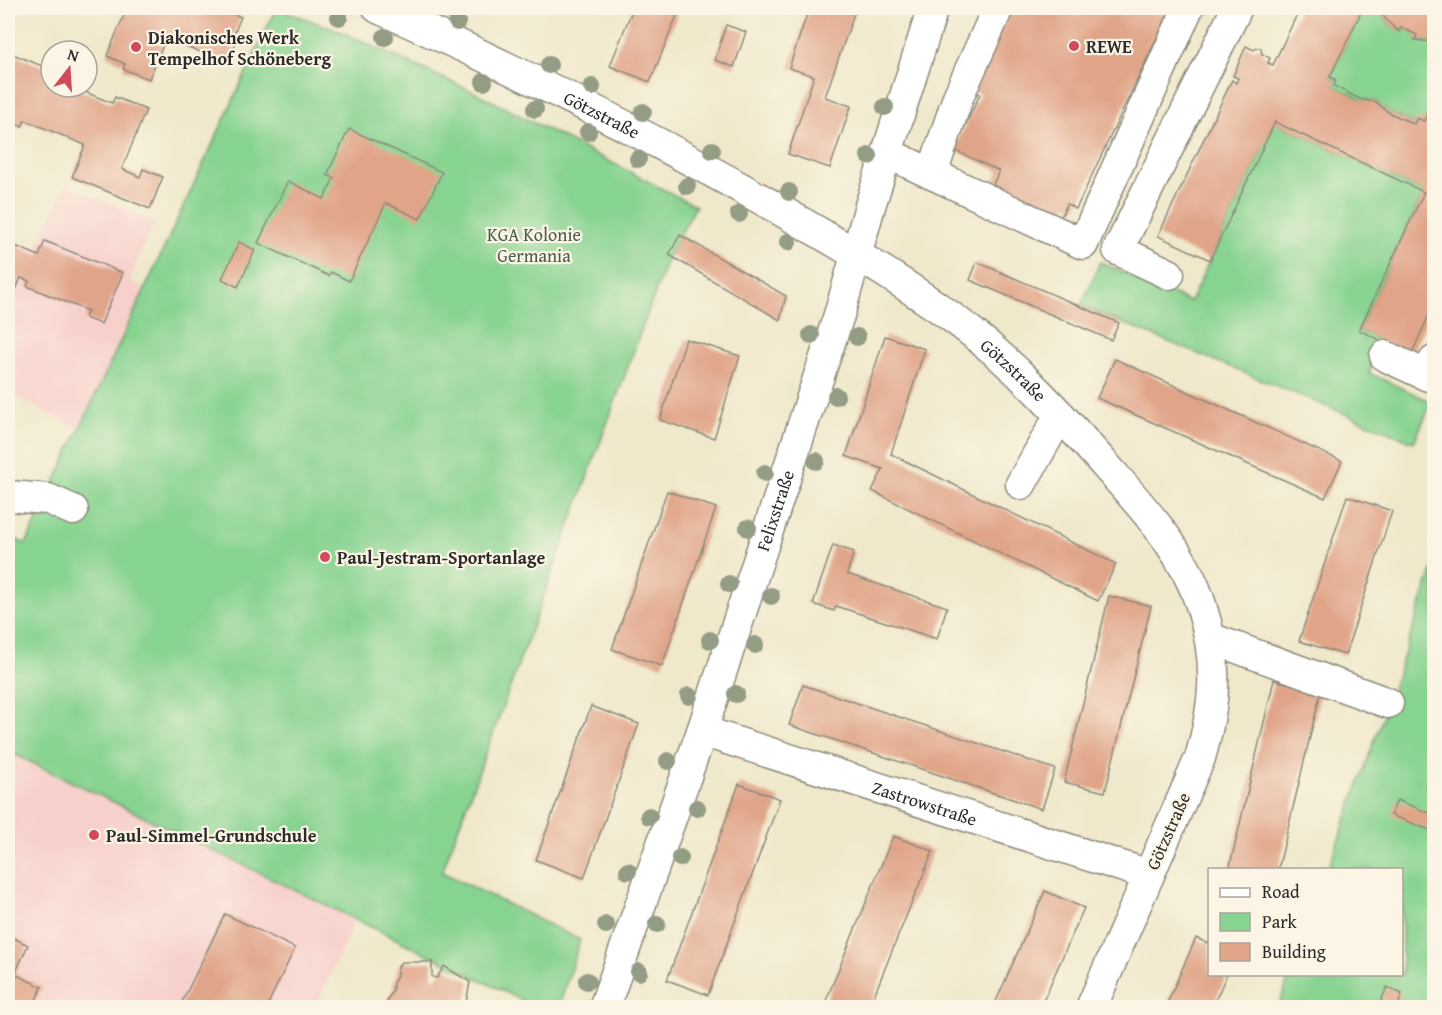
<svg xmlns="http://www.w3.org/2000/svg" width="1442" height="1015" font-family="'Gentium Book Plus',serif">
	<rect width="100%" height="100%" fill="#fcf5e5"/>
	<filter id="ink" filterUnits="userSpaceOnUse"><feTurbulence type="fractalNoise" baseFrequency=".0167" numOctaves="2"/><feDisplacementMap in="SourceGraphic" scale="12" xChannelSelector="R" yChannelSelector="G"/><feConvolveMatrix kernelMatrix="1 2 1 2 8 2 1 2 1" color-interpolation-filters="sRGB"/></filter>
	<filter id="wash" filterUnits="userSpaceOnUse"><feTurbulence type="fractalNoise" baseFrequency=".008" numOctaves="4" result="noise"/><feDisplacementMap in="SourceGraphic" scale="24" xChannelSelector="R" yChannelSelector="G"/><feGaussianBlur stdDeviation="1.35" result="paint"/><feColorMatrix in="noise" values="0 0 0 0 0 0 0 0 0 0 0 0 0 0 0 0 0 1.4 0 .05"/><feComposite in="paint" operator="in"/></filter>
	<g filter="url(#wash)">
		<rect width="100%" height="100%" fill="#efe8cb"/>
		<g fill="#f7d0cb">
			<polygon points="66,185 154,222 129,281 146,290 80,429 8,393 8,239 35,250"/>
			<polygon points="8,751 355,920 316,1007 8,1007"/>
		</g>
		<g fill="#87d390" stroke="#597f5e" stroke-width="1.5">
			<polygon points="276,8 337,30 476,93 696,206 669,255 442,872 580,940 559,1007 536,1007 8,751 8,536 26,544"/>
			<polygon points="1363,8 1378,8 1387,21 1398,31 1401,27 1417,35 1416,40 1434,42 1434,98 1424,121 1414,124 1388,112 1376,102 1360,99 1334,86 1336,80 1330,77"/>
			<polygon points="1275,122 1424,192 1359,330 1383,341 1369,373 1432,402 1414,442 1081,306 1100,262 1190,302"/>
			<polygon points="1434,565 1434,1007 1278,1008 1290,975 1402,974 1402,870 1328,869 1388,703"/>
		</g>
		<g id="blocks">
			<g fill="#e0a488">
				<polygon points="127,8 218,8 241,17 233,36 238,38 227,63 166,38 149,79 123,69 125,64 107,56"/>
				<polygon points="633,8 680,8 650,82 610,66"/>
				<polygon points="809,8 856,8 825,97 851,106 830,168 788,154 814,76 789,68"/>
				<polygon points="1010,8 1171,8 1076,209 1067,204 1059,221 991,189 999,171 954,150 980,94 971,90"/>
				<polygon points="1300,8 1363,8 1330,77 1336,80 1334,86 1360,99 1376,102 1388,112 1414,124 1417,118 1424,121 1434,98 1434,304 1411,355 1359,330 1424,192 1275,122 1210,260 1158,236 1232,80 1236,83 1238,78 1233,76 1246,46 1254,50 1257,48 1261,48 1262,54 1270,58 1268,63 1273,65"/>
				<polygon points="1378,8 1434,8 1434,42 1415,40 1417,35 1401,27 1399,32 1387,21"/>
				<polygon points="726,25 746,32 734,67 715,60"/>
				<polygon points="8,52 47,68 43,75 51,78 51,87 73,87 112,103 115,97 146,110 122,169 140,177 143,169 163,177 150,209 72,177 85,145 25,120 22,127 8,121"/>
				<polygon points="349,129 442,172 420,219 386,203 349,281 331,272 329,276 258,243 288,181 324,199 334,178 327,175"/>
				<polygon points="680,235 786,296 780,320 669,255"/>
				<polygon points="45,241 123,273 101,324 85,318 88,311 27,286 29,281 21,278 11,301 8,300 8,243 39,256"/>
				<polygon points="239,242 255,250 238,287 222,279"/>
				<polygon points="977,262 1119,323 1111,340 970,280"/>
				<polygon points="885,336 925,349 891,454 1116,564 1098,601 872,491 883,469 846,456"/>
				<polygon points="686,339 740,356 714,438 660,420"/>
				<polygon points="1115,359 1342,461 1325,498 1097,398"/>
				<polygon points="667,491 716,508 662,666 612,649"/>
				<polygon points="1347,496 1392,511 1345,655 1299,641"/>
				<polygon points="833,545 854,552 847,574 947,607 937,639 836,606 834,611 813,604"/>
				<polygon points="1109,596 1151,606 1105,792 1064,782"/>
				<polygon points="1274,680 1321,691 1278,870 1229,870"/>
				<polygon points="803,685 1055,769 1042,809 789,725"/>
				<polygon points="591,706 639,724 584,878 536,860"/>
				<polygon points="1431,772 1434,774 1434,791 1426,788"/>
				<polygon points="739,784 780,799 708,995 667,980"/>
				<polygon points="1397,800 1434,815 1434,824 1432,831 1391,815"/>
				<polygon points="893,836 933,851 894,946 869,1008 823,1008"/>
				<polygon points="1045,891 1084,908 1040,1008 993,1008"/>
				<polygon points="225,914 295,948 266,1008 179,1008"/>
				<polygon points="8,935 28,945 15,974 42,987 32,1008 8,1008"/>
				<polygon points="1196,938 1210,944 1210,974 1227,974 1212,1008 1165,1008"/>
				<polygon points="401,962 432,962 432,977 437,978 444,966 470,982 465,1008 386,1008 388,998 393,990 393,983 397,976 397,969"/>
				<polygon points="1387,987 1402,994 1397,1008 1378,1008"/>
			</g>
		</g>
	</g>
	<g filter="url(#ink)">
		<use href="#blocks" fill-opacity="0" stroke="#8d8a7b" stroke-width="1.5"/>
		<g fill="none" stroke-linecap="round" stroke-linejoin="round">
			<defs>
				<g id="minor">
					<path id="s1" d="M378,8C508,66 635,128 759,198C826,236 894,275 957,321C1014,363 1061,415 1107,467C1144,509 1184,551 1201,605C1219,661 1216,702 1200,758L1091,1008"/>
					<polyline points="887,153 932,174 958,97 998,8"/>
					<polyline points="932,174 1083,244 1188,8"/>
					<polyline points="1169,274 1118,250 1237,8"/>
					<polyline points="1385,356 1428,376 1434,361"/>
					<polyline points="1021,484 1060,415"/>
					<polyline points="8,496 48,499 73,510"/>
					<polyline points="1210,638 1388,703"/>
					<path id="s2" d="M702,731L1149,875"/>
					<path id="s3" d="M604,1008L702,731L840,312L870,206L933,8"/>
				</g>
			</defs>
			<use href="#minor" stroke="#8d8a7b" stroke-width="33"/>
			<use href="#minor" stroke="#fff" stroke-width="30"/>
		</g>
		<g fill="#939c84">
			<circle cx="339" cy="17" r="9"/>
			<circle cx="457" cy="22" r="9"/>
			<circle cx="385" cy="37" r="9"/>
			<circle cx="549" cy="65" r="9"/>
			<circle cx="484" cy="82" r="9"/>
			<circle cx="592" cy="87" r="9"/>
			<circle cx="885" cy="107" r="9"/>
			<circle cx="535" cy="109" r="9"/>
			<circle cx="643" cy="112" r="9"/>
			<circle cx="588" cy="132" r="9"/>
			<circle cx="712" cy="150" r="9"/>
			<circle cx="869" cy="156" r="9"/>
			<circle cx="638" cy="159" r="9"/>
			<circle cx="687" cy="186" r="9"/>
			<circle cx="789" cy="192" r="9"/>
			<circle cx="739" cy="214" r="9"/>
			<circle cx="788" cy="242" r="9"/>
			<circle cx="811" cy="335" r="9"/>
			<circle cx="857" cy="337" r="9"/>
			<circle cx="836" cy="396" r="9"/>
			<circle cx="816" cy="461" r="9"/>
			<circle cx="765" cy="473" r="9"/>
			<circle cx="748" cy="528" r="9"/>
			<circle cx="729" cy="584" r="9"/>
			<circle cx="771" cy="596" r="9"/>
			<circle cx="710" cy="640" r="9"/>
			<circle cx="755" cy="645" r="9"/>
			<circle cx="736" cy="694" r="9"/>
			<circle cx="689" cy="696" r="9"/>
			<circle cx="668" cy="761" r="9"/>
			<circle cx="697" cy="808" r="9"/>
			<circle cx="649" cy="816" r="9"/>
			<circle cx="680" cy="858" r="9"/>
			<circle cx="628" cy="871" r="9"/>
			<circle cx="657" cy="924" r="9"/>
			<circle cx="606" cy="925" r="9"/>
			<circle cx="639" cy="972" r="9"/>
			<circle cx="587" cy="981" r="9"/>
		</g>
	</g>
	<g fill="#d1495b" stroke="#fcf5e5" stroke-width="2">
		<circle cx="1074" cy="46" r="6"/>
		<circle cx="136" cy="47" r="6"/>
		<circle cx="325" cy="557" r="6"/>
		<circle cx="94" cy="835" r="6"/>
	</g>
	<g text-anchor="middle" dominant-baseline="central" stroke-width="4.5" stroke-linejoin="round" paint-order="stroke">
		<g font-size="18" font-weight="bold" fill="#2b2b2b" stroke="#fcf5e5" text-anchor="start">
			<text x="148" y="37">Diakonisches Werk<tspan x="148" dy="21">Tempelhof Schöneberg</tspan></text>
			<text x="1086" y="46">REWE</text>
			<text x="337" y="557">Paul-Jestram-Sportanlage</text>
			<text x="106" y="835">Paul-Simmel-Grundschule</text>
		</g>
		<g font-size="18" fill="#2b2b2b" stroke="#fcf5e5">
			<text stroke="none"><textPath href="#s1" startOffset="248">Götzstraße</textPath></text>
			<text stroke="none"><textPath href="#s1" startOffset="734">Götzstraße</textPath></text>
			<text stroke="none"><textPath href="#s3" startOffset="526">Felixstraße</textPath></text>
			<text stroke="none"><textPath href="#s2" startOffset="234">Zastrowstraße</textPath></text>
			<text transform="translate(1168 831) rotate(-66)">Götzstraße</text>
		</g>
		<g font-size="18" fill="#475d49" stroke="#fcf5e5">
			<text x="534" y="234">KGA Kolonie<tspan x="534" dy="21">Germania</tspan></text>
		</g>
	</g>
	<rect width="1442" height="1015" fill="none" stroke="#fcf5e5" stroke-width="30"/>
	<rect x="1208" y="868" width="195" height="108" fill="#fcf5e5" stroke="#a8a49b" stroke-width="1.5"/>
	<rect x="1220" y="888" width="30" height="9" fill="#ffffff" stroke="#a8a49b" stroke-width="1.5"/>
	<text x="1262" y="898" font-size="18" fill="#2b2b2b">Road</text>
	<rect x="1220" y="913" width="30" height="18" fill="#87d390" stroke="#a8a49b" stroke-width="1.5"/>
	<text x="1262" y="928" font-size="18" fill="#2b2b2b">Park</text>
	<rect x="1220" y="943" width="30" height="18" fill="#e0a488" stroke="#a8a49b" stroke-width="1.5"/>
	<text x="1262" y="958" font-size="18" fill="#2b2b2b">Building</text>
	<g transform="translate(69 69) rotate(17)"><circle r="28" fill="#fcf5e5" stroke="#a8a49b" stroke-width="1.5"/>
	<path d="M0-4.5L10 22L0 15L-10 22Z" fill="#d1495b"/>
	<text y="-9" font-size="16" font-weight="bold" text-anchor="middle" fill="#2b2b2b">N</text>
	</g>
</svg>
